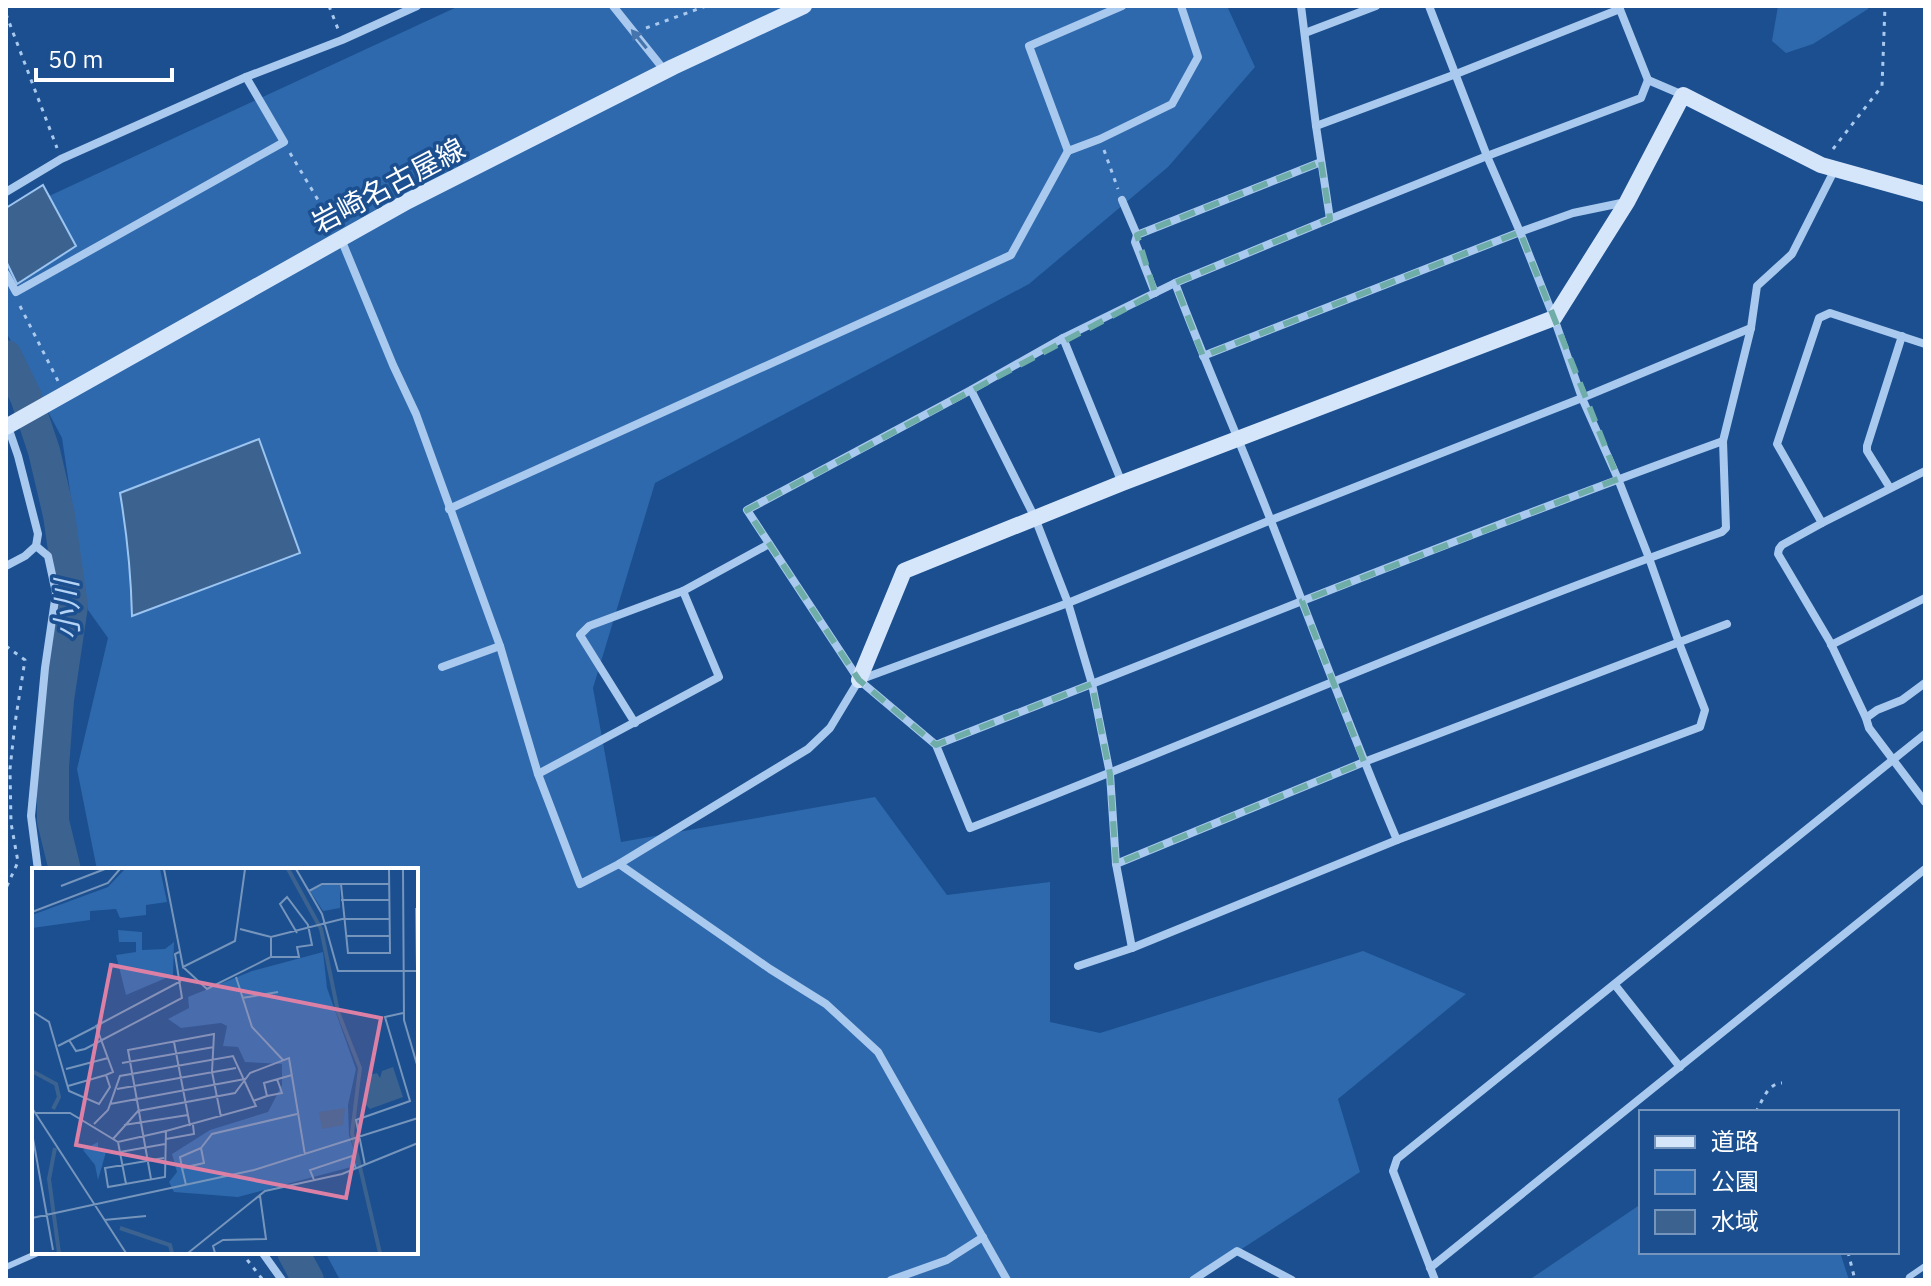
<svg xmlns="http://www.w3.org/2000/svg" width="1931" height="1286" font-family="'IBM Plex Sans','Noto Sans JP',sans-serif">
	<rect width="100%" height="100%" fill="#1b4f8f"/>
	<g fill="#2e69ad">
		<polygon points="459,6 1227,6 1255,67 1168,167 1029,284 655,483 593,688 621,842 875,797 947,895 1050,882 1050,1022 1100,1033 1363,951 1466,994 1338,1099 1360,1172 1194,1280 340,1280 325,1252 416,1252 416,870 97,870 77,769 108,638 88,610 62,438 6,332 6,216"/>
		<polygon points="1778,6 1868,6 1868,9 1813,44 1786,53 1772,41"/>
		<polygon points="1641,1204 1641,1252 1840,1252 1849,1280 1529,1280"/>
	</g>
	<g fill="#3c6290" stroke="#9cc4f0" stroke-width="2">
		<polygon points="43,185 76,246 17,284 6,261 6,208"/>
		<path d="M259,439L300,553L132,616C131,574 127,534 120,493Z"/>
	</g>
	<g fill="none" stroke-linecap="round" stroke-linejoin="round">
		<g stroke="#3c6290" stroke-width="32">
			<polyline points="6,356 26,397 44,451 59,515 72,606 58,700 53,767 53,821 65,870"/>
			<polyline points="293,1252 308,1280"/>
		</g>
		<g stroke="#a9c9ee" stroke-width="3" stroke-dasharray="4 6" stroke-linecap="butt">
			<polyline points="329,6 338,29"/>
			<polyline points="6,14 57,148"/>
			<polyline points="646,28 706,6"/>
			<polyline points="1833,149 1882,86 1885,6"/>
			<polyline points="1104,150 1118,189"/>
			<polyline points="290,153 333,225"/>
			<polyline points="20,306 58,381"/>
			<polyline points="6,646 25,660 15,723 10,769 11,823 18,862 6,888"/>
			<path d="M1756,1112C1763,1100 1767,1084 1782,1083"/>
			<polyline points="241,1252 263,1280"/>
			<polyline points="1848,1252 1855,1280"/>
		</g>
		<g stroke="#a9c9ee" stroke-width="6">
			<polyline points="6,1267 40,1252"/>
			<polyline points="1908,1280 1909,1277 1925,1266"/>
		</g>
		<g stroke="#a9c9ee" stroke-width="8">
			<polyline points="613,6 665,71"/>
			<polyline points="1122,6 1029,46 1068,151 1100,139 1172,104 1198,57 1181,6"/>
			<path d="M1301,6L1316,126L1330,219L1175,283L1063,338L971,390L747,510L859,680L936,745L970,828C1221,731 1468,621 1722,532L1726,528L1723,441L1751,328L1757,286L1792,254L1835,169"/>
			<polyline points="1619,7 1648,80"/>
			<polyline points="1305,33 1376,6"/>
			<polyline points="1316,126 1456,74 1620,9"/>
			<polyline points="6,192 61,159 246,77 342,40 417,6"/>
			<polyline points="1122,200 1137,235"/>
			<polyline points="1330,219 1487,156 1641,98 1648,80 1683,95"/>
			<polyline points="341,239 393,365 416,414 500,646 538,774 580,884 619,864 808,749 830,728 859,680 1068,603 1271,520 1582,398 1751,328"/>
			<polyline points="6,274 16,292 284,142 246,77"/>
			<path d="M1175,283C1205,363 1240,441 1271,521C1313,628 1352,735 1397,840"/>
			<polyline points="1155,293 1135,242 1137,235 1321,162"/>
			<polyline points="1063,338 1122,483"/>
			<polyline points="1925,344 1830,313 1819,318 1777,444 1822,523 1925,471"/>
			<polyline points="1203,356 1520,232 1573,213 1626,202"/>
			<polyline points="971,390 1035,518 1068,603 1092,684 1110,774 1116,864 1132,948 1397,840 1700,727 1705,710 1679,643 1649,558 1618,479 1582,398 1554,318 1520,232 1487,156 1429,6"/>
			<polyline points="1890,488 1867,451 1867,446 1902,336"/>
			<polyline points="449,509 1011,255 1068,151"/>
			<polyline points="1822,523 1782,545 1779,549 1778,554 1830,642 1866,718 1869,728 1925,802"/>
			<polyline points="36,546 48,556 56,593 45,668 31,816 38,870"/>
			<polyline points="6,566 25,556 36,546 38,534 18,456 7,424"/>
			<polyline points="1831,645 1925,598"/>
			<polyline points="442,667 500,646"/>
			<polyline points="1866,718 1877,710 1902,700 1925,683"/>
			<polyline points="635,723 580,635 589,626 683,591"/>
			<path d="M936,745C1198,643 1458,537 1723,441"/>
			<polyline points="538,774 719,677 683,591 769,544"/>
			<polyline points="619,864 770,969 826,1004 878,1052 1007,1280"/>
			<polyline points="1116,864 1364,762 1727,624"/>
			<polyline points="1078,966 1132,948"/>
			<polyline points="1615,985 1680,1067"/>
			<polyline points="262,1252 282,1280"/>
			<polyline points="1430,1268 1925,869"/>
			<polyline points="891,1280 947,1260 983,1237"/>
			<polyline points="1193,1280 1237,1251 1292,1280"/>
			<polyline points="1435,1280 1393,1171 1397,1159 1925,734"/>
		</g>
		<g stroke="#d6e6fa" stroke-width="16">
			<polyline points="6,427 408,201 673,67 804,6"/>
			<polyline points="859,680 904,571 1122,483 1554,318 1627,202 1683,95 1821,165 1925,194"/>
		</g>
	</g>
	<defs><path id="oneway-solid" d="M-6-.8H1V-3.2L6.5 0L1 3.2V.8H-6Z" transform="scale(2)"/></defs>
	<use fill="#4674ac" href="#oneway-solid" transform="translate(639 39) rotate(-129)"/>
	<path fill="none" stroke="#6fada8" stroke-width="6" stroke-dasharray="16 10" stroke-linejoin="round" d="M1321,162L1330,219L1175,283L1203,356L1520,232L1618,479L1302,601L1364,762L1116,864L1110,774L1092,684L936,745L859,680L747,510L1155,293L1137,235Z"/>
	<g text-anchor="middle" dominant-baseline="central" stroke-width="7" stroke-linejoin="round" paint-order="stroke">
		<g font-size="28" fill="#fff" stroke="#1b4f8f">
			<text transform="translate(388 185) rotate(-28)">岩崎名古屋線</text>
		</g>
		<g font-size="30" font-style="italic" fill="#b5d3f5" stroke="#1b4f8f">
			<text transform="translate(66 610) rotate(-91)">小川</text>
		</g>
	</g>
	<g transform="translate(32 868)">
		<rect width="386" height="386" fill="#1b4f8f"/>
		<path d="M93,1H128L135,34L114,37V47L88,50L84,41L58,43V52L0,60V47L76,19ZM291,17H308V40L291,43L278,23ZM86,62L110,64V82L133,81L142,74L141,107L94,127L84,87L104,84V74H87ZM291,84L295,120L324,201L316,237L317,267L327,297L206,329L142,324L137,314L145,304L140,286L178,262L236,244L250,217V196L213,194L206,179L191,178L195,158L189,155L149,160L136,151L157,140L156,129L220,103ZM66,274V281L74,284L66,312L63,297L51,282Z" fill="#2e69ad"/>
		<path d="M361,199L371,229L338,241L333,236L338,207L345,205L348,210L350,203ZM313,240L311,257L290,261L287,244Z" fill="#3c6290"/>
		<path fill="none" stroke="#3c6290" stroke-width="4" d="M256,1L289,61L306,144L328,200L320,265L348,385M0,203L24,216L27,229L21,241M23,280L17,311L27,385M88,360L138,377L140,385"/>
		<path fill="none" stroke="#7695bc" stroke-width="2" d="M132,1L151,99L203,73L213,1M264,1L290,46L306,103H386M371,1L372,152L386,200M309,16L316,85H358L357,1M29,18L73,1M277,23L290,16H357M309,32H357M384,40L385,103M0,44L76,15L88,1M208,61L239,69L310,51H358M314,68H358M239,89H267L265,79L280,77L276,57L255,29L248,36L265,65M151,99L175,121L239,89V69M204,109L220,159L251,192M210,130L246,124M0,143L17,154L37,223L67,236L78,219L74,207L36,218M37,172L44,183L53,181L150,130L143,86L147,84M142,174L158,258M26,178L63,159M90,195L182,179M34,201L76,190M74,207L81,204L64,158L149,113M85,221L204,200M235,228L250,225L245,211M221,233L235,228L232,215L260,207M78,236L213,211M0,240L94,385M3,245H38L86,274L134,263M62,256L76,242L88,208L201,188L224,238L134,263L133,309L76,319L73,300L132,290M92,257L156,247M0,265L21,382M81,271L106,243L203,225L218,205L257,190L273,287M134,271L162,266L161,257M86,274L94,316M169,280L180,266L265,246M88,284L133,276M333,297L324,252L378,233L353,149L371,145M150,300L172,295L169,280L148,289L150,300L154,317M119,311L96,182L182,166L180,204L189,249M282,312L278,302L320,288L324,301M0,350L222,302L386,250M72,352L114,348M156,385L233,323L310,306L386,275M183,385L181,378L191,372L234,371L228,328"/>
		<path fill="#dd80a5" fill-opacity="0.15" stroke="#dd80a5" stroke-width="4" d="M79,97L349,150L314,330L44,277Z"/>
		<rect width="386" height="386" fill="none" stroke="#fff" stroke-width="4"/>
	</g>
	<rect width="1931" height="1286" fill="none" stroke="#ffffff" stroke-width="16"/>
	<rect x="1639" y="1110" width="260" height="144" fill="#1b4f8f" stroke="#7695bc" stroke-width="2"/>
	<rect x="1655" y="1136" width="40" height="12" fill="#d6e6fa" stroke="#7695bc" stroke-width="2"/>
	<text x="1711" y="1150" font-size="24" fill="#ffffff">道路</text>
	<rect x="1655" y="1170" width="40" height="24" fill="#2e69ad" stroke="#7695bc" stroke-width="2"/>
	<text x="1711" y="1190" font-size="24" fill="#ffffff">公園</text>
	<rect x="1655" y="1210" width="40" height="24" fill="#3c6290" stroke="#7695bc" stroke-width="2"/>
	<text x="1711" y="1230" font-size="24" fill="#ffffff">水域</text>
	<path d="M36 68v12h136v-12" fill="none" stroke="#ffffff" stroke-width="4"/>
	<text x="48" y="68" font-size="24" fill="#ffffff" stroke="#1b4f8f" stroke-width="6" paint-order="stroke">50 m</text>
</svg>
